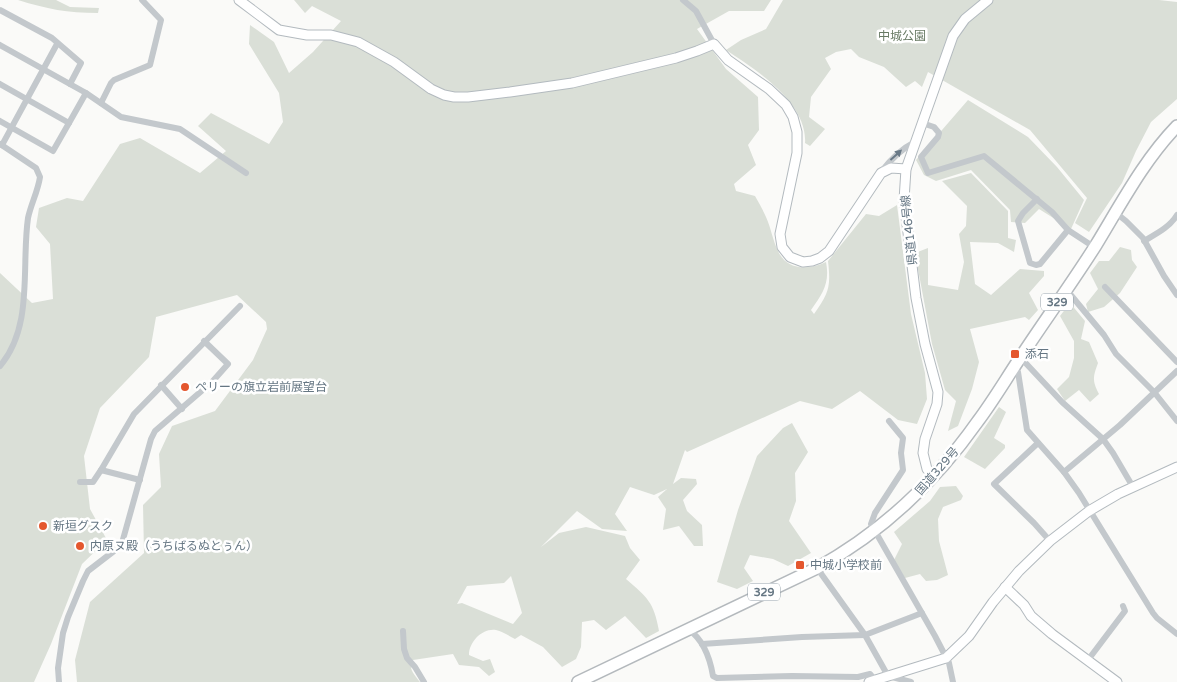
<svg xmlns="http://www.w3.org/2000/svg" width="1177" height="682" font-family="'Varela Round','Noto Sans JP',sans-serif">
	<rect width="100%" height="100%" fill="#fafaf8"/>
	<g fill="#dadfd7" fill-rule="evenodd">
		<path d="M18,0H56L70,7L99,8L98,13C67,13 47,9 18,0Z"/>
		<path d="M294,0H771L764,11H729L697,29L726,69L758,97L759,130L748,145L756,165L734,184L736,191L755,196C759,203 763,210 766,217C771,228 773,241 778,251C787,271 809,270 826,262C830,283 823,293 811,310L814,314C829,293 831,287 828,261L866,214L879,216L897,205L911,314L925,373L927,399L917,424L898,420L860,391L832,409L800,401L687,452L685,450L673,484L681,478L696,479L697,484L683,500L687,511L702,525L703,546H694L679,526L663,530L666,509L658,497L667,489L654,495L630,487L615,514L627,531L602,529L577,511L541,547L559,533L586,527L625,536L630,548L640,560L626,579C647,597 654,602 659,631L646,638L625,616L606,630L594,620L582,622L581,647L576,659L562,667L543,647L521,635L515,639C509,636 502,631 496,630C482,628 469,642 469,655L483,661L490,659L495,672L489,676L479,667L459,665L453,654L413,660C407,668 415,675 420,682H77L75,660L90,602L144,553L143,505L161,487L159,454L172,426L215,411L253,360L267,329L266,322L237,295L156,317L149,357L100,408L84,456L90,509L107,540L82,564L51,644L34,682H0V273L32,303L53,299L50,244L36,227L39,208L67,198L83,201L120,144L140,138L200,173L226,151L198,126L211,113L269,144L283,122L279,93L249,44L250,25L274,42L289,73L313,52L341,21L312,6L305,13ZM511,576L522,613L513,624L462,603L457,604L467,586L504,583Z"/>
		<path d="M783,0H1159L1177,2V99L1151,122L1136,151L1122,183L1089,232L1075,223L1087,198L1030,130L928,72L922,87L915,81L906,87L884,67L859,57L851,49L836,52L825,58L831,69L811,97L809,117L825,129L810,146L805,143C808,103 755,69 726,50L741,40L766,29Z"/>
		<polygon points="968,100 1028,137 1057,167 1084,200 1071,229 1039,209 1025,223 1011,222 1010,210 971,170 936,181 924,175 916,160"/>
		<polygon points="971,173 1008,211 1008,238 1016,240 1014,252 998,243 970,242 975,284 991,295 1020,269 1044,271 1044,276 1029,293 1038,310 1029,320 1025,317 970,329 979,362 972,389 958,426 948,431 956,401 945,390 932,344 915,253 928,248 928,285 958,290 964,262 959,234 966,226 967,206 942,181"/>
		<polygon points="1120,247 1131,250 1132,260 1137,267 1120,293 1104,307 1088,312 1086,304 1098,289 1090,273 1099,261 1109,261"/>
		<path d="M1070,303L1085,321L1081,339L1089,342L1098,363C1093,377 1092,380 1099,394L1090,402L1079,390L1065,401L1057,389L1069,377L1074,358V341L1060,316Z"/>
		<polygon points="999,407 1006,412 994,438 1005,445 1005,448 985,469 964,457"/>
		<polygon points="792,423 808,452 795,473 796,501 789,521 811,553 788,566 773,559 750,555 744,568 753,581 737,589 717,582 738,510 757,456 783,428"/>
		<polygon points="956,486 963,496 961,500 943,507 938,519 939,541 948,575 937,580 926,581 920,574 905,578 894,560 902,544 894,532 930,501 940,487"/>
	</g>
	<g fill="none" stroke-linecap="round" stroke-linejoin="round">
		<defs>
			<g id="secondary">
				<polyline points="239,0 279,30 307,35 331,35 358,42 394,62 431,89 444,95 454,97 468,97 510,92 572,83 676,58 697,51 714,44 728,60 769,89 786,105 793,117 797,132 797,153 780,234 782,247 790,257 803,262 812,261 820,258 829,251 881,173 891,168 906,169"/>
				<polyline points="933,476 927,469 923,453 925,439 937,404 938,392 925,344 916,298 904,200 906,169 953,36 965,19 988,0"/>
				<polyline points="1005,587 1024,605 1031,616 1052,634 1117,682"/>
				<polyline points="869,682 946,658 969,636 993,602 1019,571 1050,541 1089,511 1118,494 1177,467"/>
			</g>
			<path id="highway" d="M578,682L817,568C882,532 935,482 978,421C993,401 1006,379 1020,358C1045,320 1072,283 1096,245C1121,204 1144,160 1177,126"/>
		</defs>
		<use href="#secondary" stroke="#b3babf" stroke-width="11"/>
		<use href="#highway" stroke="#b4b9bd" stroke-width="14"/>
		<g stroke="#c3c8cc" stroke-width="6">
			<polyline points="683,0 696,11 714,44"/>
			<polyline points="0,10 52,38 81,63 70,84"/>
			<polyline points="0,45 86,93"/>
			<polyline points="0,84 69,123 86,93 121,117 180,129 246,173"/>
			<polyline points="101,103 111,83 114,80 150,65 161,20 142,0"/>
			<polyline points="0,121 53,151 69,123"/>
			<polyline points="922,123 934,127 939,133 938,137 921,157 928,173 984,156 1052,212 1068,230 1094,247"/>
			<path d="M0,144L36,168L40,177C38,191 31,204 28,218C21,266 34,326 0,366"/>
			<polyline points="2,145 57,44"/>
			<path d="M881,172C891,159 901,149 915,142"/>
			<polyline points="1037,199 1023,213 1018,221 1030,263 1036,265 1040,264 1068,230"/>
			<polyline points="1116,213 1126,221 1143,238 1164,276 1177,295"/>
			<path d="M1144,241C1156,234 1170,227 1177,215"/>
			<polyline points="1105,287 1177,362"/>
			<polyline points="1064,290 1070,294 1104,335 1116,354 1154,392 1177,421"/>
			<polyline points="1020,357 1062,402 1103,439 1113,453 1133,487"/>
			<polyline points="1014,367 1018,372 1027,430 1064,472 1079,493 1153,613 1157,618 1177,634"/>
			<polyline points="161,385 182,409"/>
			<polyline points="889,421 903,438 901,453 903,470 875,513 871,524 935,636 949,663 953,682"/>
			<polyline points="1038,443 994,484 1034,523 1050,541"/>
			<polyline points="101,470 134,414 240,306"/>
			<polyline points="1064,472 1120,425 1177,371"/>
			<polyline points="80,482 93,482 101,470 140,480"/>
			<polyline points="817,568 865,635 888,676 911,682"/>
			<path d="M688,629C704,640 710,658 713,676L717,678L792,676L858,677L870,674L875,680"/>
			<polyline points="403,631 404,649 407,658 415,667 424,682"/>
			<polyline points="702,644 802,637 865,635 922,613"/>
			<polyline points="1088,660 1125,611 1123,606"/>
			<polyline points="59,682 58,668 63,633 68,617 83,581 88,571 114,551 122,543 151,439 155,431 212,382 228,364 204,341"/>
		</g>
		<use href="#secondary" stroke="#fff" stroke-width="9"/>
		<use href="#highway" stroke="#fff" stroke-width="11"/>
	</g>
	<defs><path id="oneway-solid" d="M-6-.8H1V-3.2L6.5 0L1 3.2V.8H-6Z" transform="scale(1.25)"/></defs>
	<use fill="#6a7a87" href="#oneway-solid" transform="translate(896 155) rotate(-42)"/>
	<g fill="#e4572e" stroke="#fff" stroke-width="2">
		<rect x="1010" y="349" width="10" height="10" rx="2.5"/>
		<circle cx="185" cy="387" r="5"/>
		<circle cx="43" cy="526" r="5"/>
		<circle cx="80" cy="546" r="5"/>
		<rect x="795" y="560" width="10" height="10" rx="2.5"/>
	</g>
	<g text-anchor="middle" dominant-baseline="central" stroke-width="5" stroke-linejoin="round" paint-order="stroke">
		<g fill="#fff" stroke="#939fa8" stroke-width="1">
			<rect x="1041" y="293.5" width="32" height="17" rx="4"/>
			<rect x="748" y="583.5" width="32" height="17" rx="4"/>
		</g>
		<g font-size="11" font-weight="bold" fill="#657683">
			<text x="1057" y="302">329</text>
			<text x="764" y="592">329</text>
		</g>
		<g font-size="12" fill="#687a64" stroke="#fff">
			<text x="902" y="36">中城公園</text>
		</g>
		<g font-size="12" fill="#657683" stroke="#fff">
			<text transform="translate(909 230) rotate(-96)">県道146号線</text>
			<text transform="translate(937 471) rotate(-49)">国道329号</text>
		</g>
		<g font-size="12" fill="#657683" stroke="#fff" text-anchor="start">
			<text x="1025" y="354">添石</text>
			<text x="195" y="387">ペリーの旗立岩前展望台</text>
			<text x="53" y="526">新垣グスク</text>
			<text x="90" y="546">内原ヌ殿（うちばるぬとぅん）</text>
			<text x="810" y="565">中城小学校前</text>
		</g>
	</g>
</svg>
